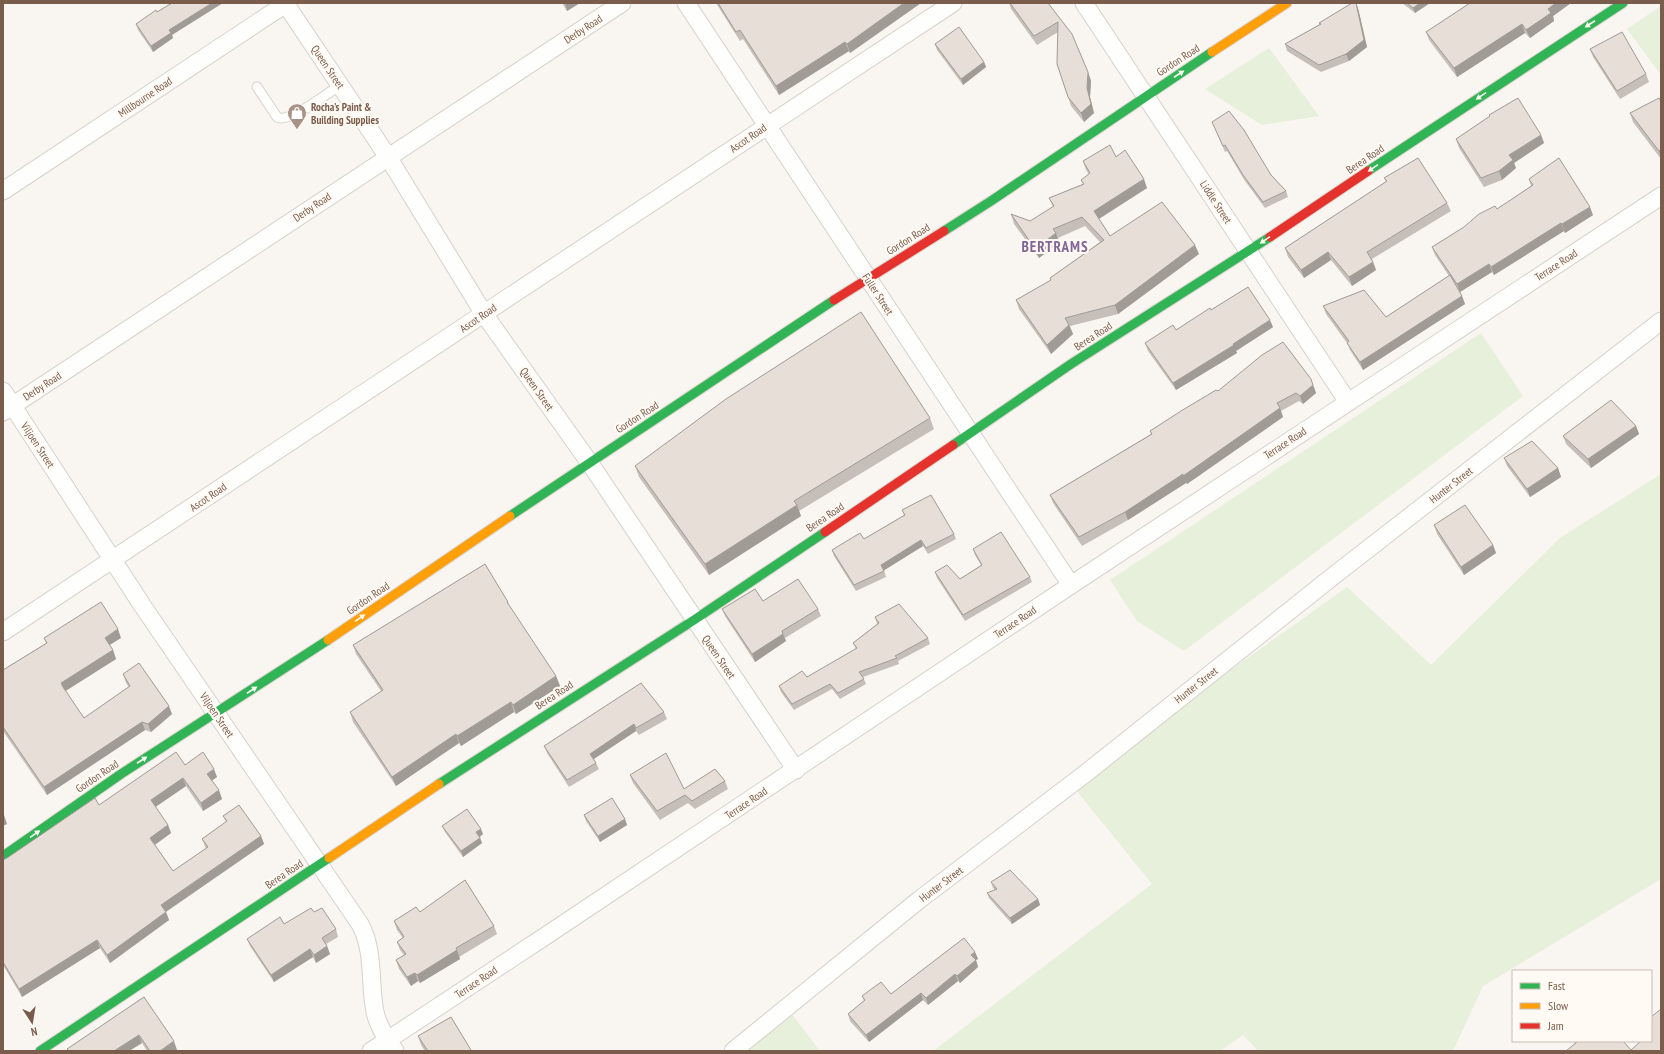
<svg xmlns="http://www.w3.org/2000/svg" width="1664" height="1054" font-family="'PT Sans Narrow',sans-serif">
	<rect width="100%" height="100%" fill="#f9f5f0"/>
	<g fill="#e7f0db">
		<polygon points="1661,6 1661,75 1627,29"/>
		<polygon points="1269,48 1319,116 1262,125 1205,89"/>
		<polygon points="1481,333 1523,396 1184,651 1137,621 1110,580"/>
		<polygon points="1661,474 1661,879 1483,986 1453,1051 1258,1051 1243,1035 1220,1051 933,1051 1152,884 1076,790 1169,714 1347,587 1431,665 1560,538"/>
		<polygon points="785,1005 820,1051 734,1051"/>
	</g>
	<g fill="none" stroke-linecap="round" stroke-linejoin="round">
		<defs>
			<path id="lane" d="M257,87L277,117C289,124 328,93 340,85"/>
			<g id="street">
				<polyline points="285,3 388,157 484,314 589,462 796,770"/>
				<polyline points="686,3 1071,585"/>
				<polyline points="1084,3 1348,402"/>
				<polyline points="3,191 287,3"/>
				<path d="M3,391L142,605L360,924C375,952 369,982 375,1012C378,1026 387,1039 395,1051"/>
				<polyline points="3,412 622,3"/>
				<polyline points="3,632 953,3"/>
				<polyline points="371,1051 544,937 1071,585 1661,196"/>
				<polyline points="733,1051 919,900 1086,773 1332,577 1661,321"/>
			</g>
			<g id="fast">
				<polyline points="1368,171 1623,3"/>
				<polyline points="944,231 991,201 1212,52"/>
				<polyline points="953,445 1071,364 1270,237"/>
				<polyline points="510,516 834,300"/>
				<polyline points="439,784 694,620 825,532"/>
				<polyline points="3,856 121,774 328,640"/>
				<polyline points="40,1051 329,858"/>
			</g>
			<g id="slow">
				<polyline points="1212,52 1287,3"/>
				<polyline points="328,640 510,516"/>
				<polyline points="329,858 439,784"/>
			</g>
			<g id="jam">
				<polyline points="1270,237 1368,171"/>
				<polyline points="834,300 944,231"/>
				<polyline points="825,532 953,445"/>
			</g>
		</defs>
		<use href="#lane" stroke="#d7d1cb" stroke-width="11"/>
		<use href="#street" stroke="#d7d1cb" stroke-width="19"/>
		<use href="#fast" stroke="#d9d2cb" stroke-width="11"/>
		<use href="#slow" stroke="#d9d2cb" stroke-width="11"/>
		<use href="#jam" stroke="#d9d2cb" stroke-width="11"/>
		<use href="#lane" stroke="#fefefd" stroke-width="9"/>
		<use href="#street" stroke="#fefefd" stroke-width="17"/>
		<use href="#fast" stroke="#30b455" stroke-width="9"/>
		<use href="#slow" stroke="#ff9f0a" stroke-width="9"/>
		<use href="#jam" stroke="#e5322d" stroke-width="9"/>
	</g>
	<g fill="#c6bfb9">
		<polygon points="562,3 580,3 567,11"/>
		<polygon points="716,3 921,3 850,53 849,51 779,95 743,39 740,41"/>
		<polygon points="1009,3 1048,3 1088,72 1091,81 1090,97 1094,113 1084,122 1071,106 1057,64 1058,32 1037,45 1011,9"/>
		<polygon points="1402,3 1430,3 1415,13"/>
		<polygon points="1470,3 1571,3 1553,16 1554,21 1530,38 1525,33 1457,77 1429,40 1426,32"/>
		<polygon points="1358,8 1367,47 1349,61 1321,72 1287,51 1285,44 1320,24 1319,23"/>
		<polygon points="157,12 172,35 173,38 153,52 138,30 136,24"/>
		<polygon points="935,44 984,62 986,67 963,85 937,50"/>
		<polygon points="1590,49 1646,74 1649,82 1620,99 1593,57"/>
		<polygon points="1661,102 1661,159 1633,122 1630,113"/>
		<polygon points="1489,115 1541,135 1544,143 1514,163 1516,168 1502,180 1484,187 1459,148 1456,139 1489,117"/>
		<polygon points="1212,122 1271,175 1286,191 1288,197 1265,208 1245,181 1227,151 1225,152"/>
		<polygon points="1116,157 1147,188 1099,219 1110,236 1199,254 1118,314 1070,326 1073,334 1051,354 1019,309 1016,300 1051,280 1050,278 1100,242 1085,226 1058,238 1059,243 1039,258 1014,224 1011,214 1030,221 1053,207 1049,198 1083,184 1081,180 1089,174 1086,170 1083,161"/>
		<polygon points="1384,178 1447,203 1451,211 1372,259 1376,270 1352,286 1331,260 1304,278 1288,257 1285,248 1386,182"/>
		<polygon points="1529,179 1593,215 1565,233 1564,231 1494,275 1492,272 1460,292 1458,289 1462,296 1465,304 1363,370 1350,350 1347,343 1326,314 1323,306 1386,317 1449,276 1435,255 1432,247 1497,209 1531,186"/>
		<polygon points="1211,310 1273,327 1236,351 1237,353 1176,390 1148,351 1145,343 1176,330"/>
		<polygon points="1314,387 1316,393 1303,404 1299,401 1281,411 1283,417 1187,484 1186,483 1128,520 1082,546 1053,503 1050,495 1151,434 1150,431 1218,391"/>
		<polygon points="930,418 934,429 799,511 801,516 709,575 639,477 635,466"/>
		<polygon points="1636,426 1639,434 1591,468 1566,444 1563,436"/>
		<polygon points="1504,458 1558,468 1561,477 1530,497 1507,466"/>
		<polygon points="902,510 954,534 956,539 928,554 923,546 884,570 886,577 856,591 834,556 832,550 864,539 904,515"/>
		<polygon points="1434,525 1493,545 1496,553 1464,575 1437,534"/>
		<polygon points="973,549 1030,577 1032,582 965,621 937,578 935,572 960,579 981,565 975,555"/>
		<polygon points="763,601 818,609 821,616 785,638 786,641 755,662 725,616 722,609"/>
		<polygon points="508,602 510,608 556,676 560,686 516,714 514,712 461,746 459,743 396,786 353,722 350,712 381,691 356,654 353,645"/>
		<polygon points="875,617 928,638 930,644 898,661 899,664 863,677 866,684 840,699 832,689 794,710 781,692 779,686 807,677 856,649 853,643 877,624"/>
		<polygon points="44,638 121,638 109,645 113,650 116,659 65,691 84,718 129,687 126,683 123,674 172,714 151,732 145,730 47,795 3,731 3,670 46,643"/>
		<polygon points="664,712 667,719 639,735 636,731 594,759 599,769 569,787 547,753 544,746"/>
		<polygon points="185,765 217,777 212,780 222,799 203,811 186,786 155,807 168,825 171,833 155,845 173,871 206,849 202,839 226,822 223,816 261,836 264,844 166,912 169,920 110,963 100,948 22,997 3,965 3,860 7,858 99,805"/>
		<polygon points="630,775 684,789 725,781 728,789 695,809 688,803 660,820 633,783"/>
		<polygon points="584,815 625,819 627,825 600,842 586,821"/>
		<polygon points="442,826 483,834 480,837 482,843 463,857 445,832"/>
		<polygon points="991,882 1038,899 1040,905 1012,924 989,898 987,893 995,890 993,888"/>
		<polygon points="314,912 336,929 338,937 326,944 330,954 316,963 313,957 274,982 250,946 247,939 284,924"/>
		<polygon points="420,912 494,926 497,934 459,957 460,959 420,983 418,981 411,986 399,969 396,960 404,955 400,950 397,942 403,938 397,930 394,921"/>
		<polygon points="975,952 978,959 976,960 978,967 960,983 958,981 928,1005 923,1000 869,1042 850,1021 848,1014 864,1001 862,996 891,994"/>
		<polygon points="144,997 177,1050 176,1051 147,1051 142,1043 129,1051 68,1051 67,1049"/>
		<polygon points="451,1017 471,1051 425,1051 421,1045 418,1036"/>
		<polygon points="1573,1041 1623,1041 1631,1050 1651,1041 1661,1051 1566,1051 1575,1044"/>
	</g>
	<g fill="#a19b96">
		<polygon points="212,3 223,3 172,35 173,38 153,52 151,46 169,30"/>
		<polygon points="565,3 580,3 567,11"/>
		<polygon points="904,3 921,3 850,53 847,44"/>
		<polygon points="1356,3 1358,8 1367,47 1349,61 1346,54"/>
		<polygon points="1420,3 1430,3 1415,13 1413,8"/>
		<polygon points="1556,3 1571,3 1553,16 1554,21 1530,38 1526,30 1548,9"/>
		<polygon points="1522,24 1525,33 1457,77 1454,68"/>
		<polygon points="845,42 849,51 779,95 776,86"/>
		<polygon points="984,62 986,67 963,85 961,79"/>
		<polygon points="1088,72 1091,81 1090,97 1094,113 1084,122 1081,113 1087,88"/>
		<polygon points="1541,135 1544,143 1514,163 1516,168 1502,180 1499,171 1509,155"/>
		<polygon points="1661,150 1661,157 1659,151"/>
		<polygon points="1144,179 1147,188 1097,220 1094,211"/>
		<polygon points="1590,207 1593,215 1565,233 1562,224"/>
		<polygon points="1561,223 1564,231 1494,275 1491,267"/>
		<polygon points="1056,233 1059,243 1039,258 1035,249"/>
		<polygon points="1195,245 1199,254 1118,314 1115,305"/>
		<polygon points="1328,252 1331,260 1304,278 1301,270"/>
		<polygon points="1373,262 1376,270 1352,286 1349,277"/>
		<polygon points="1489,264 1492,272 1460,292 1457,284"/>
		<polygon points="1462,296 1465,304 1363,370 1360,362"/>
		<polygon points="1270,320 1273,327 1236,351 1237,353 1176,390 1173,383"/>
		<polygon points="1069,325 1073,334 1051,354 1047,345"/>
		<polygon points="1311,379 1316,393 1303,404 1300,396"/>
		<polygon points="1280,408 1283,417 1187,484 1183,476"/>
		<polygon points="1636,426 1639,434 1591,468 1588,459"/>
		<polygon points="1558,468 1561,477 1530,497 1527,489"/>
		<polygon points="1183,474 1186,483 1128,520 1125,512"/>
		<polygon points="797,505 801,516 709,575 705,564"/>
		<polygon points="921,540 923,546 883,571 881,565"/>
		<polygon points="1493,545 1496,553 1464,575 1461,567"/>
		<polygon points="118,629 121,638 108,646 105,638"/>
		<polygon points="783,634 786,641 755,662 752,654"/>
		<polygon points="113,650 116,659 64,692 61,683"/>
		<polygon points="556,676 560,686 516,714 513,705"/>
		<polygon points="511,702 514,712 461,746 457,736"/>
		<polygon points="169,706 172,714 151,732 148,724"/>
		<polygon points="142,722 145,730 47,795 44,787"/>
		<polygon points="634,724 636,731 592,760 590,754"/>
		<polygon points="456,734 459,743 396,786 392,777"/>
		<polygon points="214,769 217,777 210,782 207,774"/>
		<polygon points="183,778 186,786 154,808 151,800"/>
		<polygon points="219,790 222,799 203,811 201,803"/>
		<polygon points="4,815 7,824 3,826 3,816"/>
		<polygon points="625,819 627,825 600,842 598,836"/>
		<polygon points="168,825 171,833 153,846 150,838"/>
		<polygon points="481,829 483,834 478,838 476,832"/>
		<polygon points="261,836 264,844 164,913 161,905"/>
		<polygon points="480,838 482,843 463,857 461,851"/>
		<polygon points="1038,899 1040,905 1012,924 1010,918"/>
		<polygon points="166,912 169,920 110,963 107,955"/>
		<polygon points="97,940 100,948 22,997 19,989"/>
		<polygon points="327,946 330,954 316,963 314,955"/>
		<polygon points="310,949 313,957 274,982 271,975"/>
		<polygon points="457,950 460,959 420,983 417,975"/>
		<polygon points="975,952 978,959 976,960 978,967 960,983 957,976 971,955"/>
		<polygon points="415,973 418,981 411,986 407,977"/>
		<polygon points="955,974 958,981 928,1005 926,998"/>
		<polygon points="921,993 923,1000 869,1042 866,1035"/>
		<polygon points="139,1035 142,1043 129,1051 114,1051"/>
		<polygon points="174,1041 177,1050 176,1051 160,1051"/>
	</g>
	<g fill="#e6ded7" stroke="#a19b96">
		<polygon points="172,3 212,3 169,30 171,33 151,46 136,24 156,10 157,12"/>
		<polygon points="718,3 904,3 847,44 845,42 776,86 740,30 736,32"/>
		<polygon points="1010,3 1048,3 1072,34 1088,72 1087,88 1091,104 1081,113 1068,97 1057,64 1058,22 1034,36"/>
		<polygon points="1352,3 1356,3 1364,40 1346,54 1319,65 1285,44 1321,24 1319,23"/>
		<polygon points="1407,3 1420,3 1413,8"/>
		<polygon points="1470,3 1556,3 1548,9 1551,13 1526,30 1522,24 1454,68 1426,32"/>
		<polygon points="959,27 984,62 961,79 935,44"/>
		<polygon points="1622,32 1646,74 1617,91 1590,49"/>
		<polygon points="1518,98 1541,135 1509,155 1513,160 1499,171 1481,178 1456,139 1490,116 1489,115"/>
		<polygon points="1659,98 1661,102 1661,150 1659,151 1630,113"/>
		<polygon points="1229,111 1244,130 1271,175 1286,191 1263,202 1243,175 1225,145 1223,146 1212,122"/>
		<polygon points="1110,145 1116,157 1125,150 1144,179 1094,211 1110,236 1162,202 1195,245 1115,305 1065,318 1069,325 1047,345 1016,300 1051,280 1050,278 1104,240 1082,217 1053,229 1056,233 1035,249 1011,214 1030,221 1054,206 1049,198 1084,184 1081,180 1090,173 1083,161"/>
		<polygon points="1418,158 1447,203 1367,252 1373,262 1349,277 1328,252 1301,270 1285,248 1387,181 1384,178"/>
		<polygon points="1559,158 1590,207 1562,224 1561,223 1491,267 1489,264 1457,284 1432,247 1464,227 1479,214 1495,206 1497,209 1533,185 1529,179"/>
		<polygon points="1450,275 1462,296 1360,362 1347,343 1349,341 1323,306 1364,290 1386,317"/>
		<polygon points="1248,287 1270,320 1233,344 1234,345 1173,383 1145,343 1173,325 1176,330 1210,308 1211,310"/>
		<polygon points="861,312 930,418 794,501 797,505 705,564 635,466 726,399"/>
		<polygon points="1283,342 1311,379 1313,385 1300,396 1296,393 1277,403 1280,408 1183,476 1183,474 1125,512 1079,537 1050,495 1152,434 1150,431 1181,411 1216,390 1218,391 1262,355"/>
		<polygon points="1611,400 1636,426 1588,459 1563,436"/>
		<polygon points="1532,441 1558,468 1527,489 1504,458"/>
		<polygon points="931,495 954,534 926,548 921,540 881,565 884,571 854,585 832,550 860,533 864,539 905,515 902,510"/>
		<polygon points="1465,505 1493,545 1461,567 1434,525"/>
		<polygon points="1001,532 1030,577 963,615 935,572 947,565 960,579 982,565 973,549"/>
		<polygon points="485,564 508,602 507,602 556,676 513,705 511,702 457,736 456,734 392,777 350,712 383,690 353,645"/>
		<polygon points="798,579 818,609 782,631 783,634 752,654 722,609 755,589 763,601"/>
		<polygon points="101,602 118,629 105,638 113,650 61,683 63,687 84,718 130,686 123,674 139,663 169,706 148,724 142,722 44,787 3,727 3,670 47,643 44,638"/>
		<polygon points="899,604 928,638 895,656 897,658 859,672 864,679 838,693 830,684 792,704 779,686 802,671 807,677 857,648 853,643 879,623 875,617"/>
		<polygon points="641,683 664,712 636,728 634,724 590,754 596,763 567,780 544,746"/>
		<polygon points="176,752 185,765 203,752 214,769 207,774 219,790 201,803 183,778 151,800 168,825 150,838 173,871 208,847 202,839 227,821 223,816 239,805 261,836 161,905 166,912 107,955 97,940 19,989 3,962 3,860 7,858 95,798 99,805"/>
		<polygon points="666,753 684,789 715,769 725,781 692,801 685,795 657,811 630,775"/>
		<polygon points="612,798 625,819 598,836 584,815"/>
		<polygon points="467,809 481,829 476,832 480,838 461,851 442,826"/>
		<polygon points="1010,870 1038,899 1010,918 987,893 997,889 991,882"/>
		<polygon points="465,880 494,926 456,948 457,950 417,975 415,973 407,977 396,960 406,954 397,942 404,937 394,921 416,907 420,912"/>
		<polygon points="311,908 314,912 322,908 336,929 322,938 327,946 314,955 310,949 271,975 247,939 280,917 284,924"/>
		<polygon points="964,938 975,952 971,955 976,960 957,976 955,974 926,998 921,993 866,1035 848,1014 865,1000 862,996 881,982 891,994"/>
		<polygon points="144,997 174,1041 160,1051 150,1051 139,1035 114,1051 69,1051 67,1049"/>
		<polygon points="1661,1009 1661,1051 1566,1051 1577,1042 1576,1041 1623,1041 1631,1050 1641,1041 1651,1041 1651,1017"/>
		<polygon points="451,1017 471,1050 469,1051 428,1051 418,1036"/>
	</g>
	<defs><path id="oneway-solid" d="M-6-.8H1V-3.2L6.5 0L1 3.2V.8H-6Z"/></defs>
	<g fill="#fffaf3">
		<use href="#oneway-solid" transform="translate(1590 24) rotate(147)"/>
		<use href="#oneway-solid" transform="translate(1179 74) rotate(-33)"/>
		<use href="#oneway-solid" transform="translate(1481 96) rotate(146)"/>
		<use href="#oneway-solid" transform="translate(1373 168) rotate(146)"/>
		<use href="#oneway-solid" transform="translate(1265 240) rotate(146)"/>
		<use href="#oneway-solid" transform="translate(360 618) rotate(-34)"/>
		<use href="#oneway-solid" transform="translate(252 690) rotate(-33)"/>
		<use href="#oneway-solid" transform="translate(142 760) rotate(-33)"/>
		<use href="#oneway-solid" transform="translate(35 834) rotate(-35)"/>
	</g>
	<defs>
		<symbol id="shop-pin" viewBox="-11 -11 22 30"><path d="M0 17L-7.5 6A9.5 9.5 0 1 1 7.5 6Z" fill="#a69286" stroke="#fffaf3"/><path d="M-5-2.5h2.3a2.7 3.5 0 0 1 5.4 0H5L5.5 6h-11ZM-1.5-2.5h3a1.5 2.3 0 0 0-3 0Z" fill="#fff"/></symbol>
	</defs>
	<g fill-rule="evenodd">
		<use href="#shop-pin" x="286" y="102" width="22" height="30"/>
	</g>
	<g text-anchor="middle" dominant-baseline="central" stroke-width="4" stroke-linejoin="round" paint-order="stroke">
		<g font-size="11" fill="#7a5c4d" stroke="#fffaf3">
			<text transform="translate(583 29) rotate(-33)">Derby Road</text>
			<text transform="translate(1178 60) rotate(-33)">Gordon Road</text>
			<text transform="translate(328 67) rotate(56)">Queen Street</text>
			<text transform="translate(145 97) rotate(-34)">Millbourne Road</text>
			<text transform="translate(748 138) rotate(-34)">Ascot Road</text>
			<text transform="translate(1365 159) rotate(-34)">Berea Road</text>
			<text transform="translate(1216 202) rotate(57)">Liddle Street</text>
			<text transform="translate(312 207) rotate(-34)">Derby Road</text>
			<text transform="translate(908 239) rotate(-32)">Gordon Road</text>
			<text transform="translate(1556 265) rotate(-33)">Terrace Road</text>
			<text transform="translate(878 294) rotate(57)">Fuller Street</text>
			<text transform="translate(478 318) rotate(-34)">Ascot Road</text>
			<text transform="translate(1093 336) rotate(-33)">Berea Road</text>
			<text transform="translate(42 386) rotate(-33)">Derby Road</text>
			<text transform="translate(537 389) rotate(55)">Queen Street</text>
			<text transform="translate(637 417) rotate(-33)">Gordon Road</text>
			<text transform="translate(1285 443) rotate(-33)">Terrace Road</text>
			<text transform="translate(38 445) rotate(57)">Viljoen Street</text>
			<text transform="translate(1451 485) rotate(-38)">Hunter Street</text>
			<text transform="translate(208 497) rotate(-34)">Ascot Road</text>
			<text transform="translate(825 517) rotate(-34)">Berea Road</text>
			<text transform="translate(368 598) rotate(-34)">Gordon Road</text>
			<text transform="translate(1015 622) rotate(-34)">Terrace Road</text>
			<text transform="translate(719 657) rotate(56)">Queen Street</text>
			<text transform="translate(1196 685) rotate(-38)">Hunter Street</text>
			<text transform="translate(554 695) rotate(-33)">Berea Road</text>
			<text transform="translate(217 715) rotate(56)">Viljoen Street</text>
			<text transform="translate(97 776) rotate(-34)">Gordon Road</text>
			<text transform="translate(746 803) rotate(-34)">Terrace Road</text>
			<text transform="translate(284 874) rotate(-34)">Berea Road</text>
			<text transform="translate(941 884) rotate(-37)">Hunter Street</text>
			<text transform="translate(476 982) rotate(-34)">Terrace Road</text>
		</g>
		<g font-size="11" font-weight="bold" fill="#7a5c4d" stroke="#fffaf3" text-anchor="start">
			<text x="311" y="107">Rocha's Paint &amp;<tspan x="311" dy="13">Building Supplies</tspan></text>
		</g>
		<g font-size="15" font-weight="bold" letter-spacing="1" fill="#846695" stroke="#fffaf3">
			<text x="1055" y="246">BERTRAMS</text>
		</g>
	</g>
	<rect width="1664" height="1054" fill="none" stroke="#7a5c4d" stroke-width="8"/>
	<rect x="1512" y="970" width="140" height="72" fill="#fffaf3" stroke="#cabbb1"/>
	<rect x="1520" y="983" width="20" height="6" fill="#30b455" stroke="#cabbb1"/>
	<text x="1548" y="990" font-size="12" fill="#7a5c4d">Fast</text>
	<rect x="1520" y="1003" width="20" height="6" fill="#ff9f0a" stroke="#cabbb1"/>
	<text x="1548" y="1010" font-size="12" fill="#7a5c4d">Slow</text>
	<rect x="1520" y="1023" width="20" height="6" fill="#e5322d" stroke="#cabbb1"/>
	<text x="1548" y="1030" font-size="12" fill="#7a5c4d">Jam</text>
	<g transform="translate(32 1022) rotate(168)" stroke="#fffaf3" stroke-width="3" paint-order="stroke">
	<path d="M0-3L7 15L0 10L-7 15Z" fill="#7a5c4d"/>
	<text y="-6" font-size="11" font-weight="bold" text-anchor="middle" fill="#7a5c4d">N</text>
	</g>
</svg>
